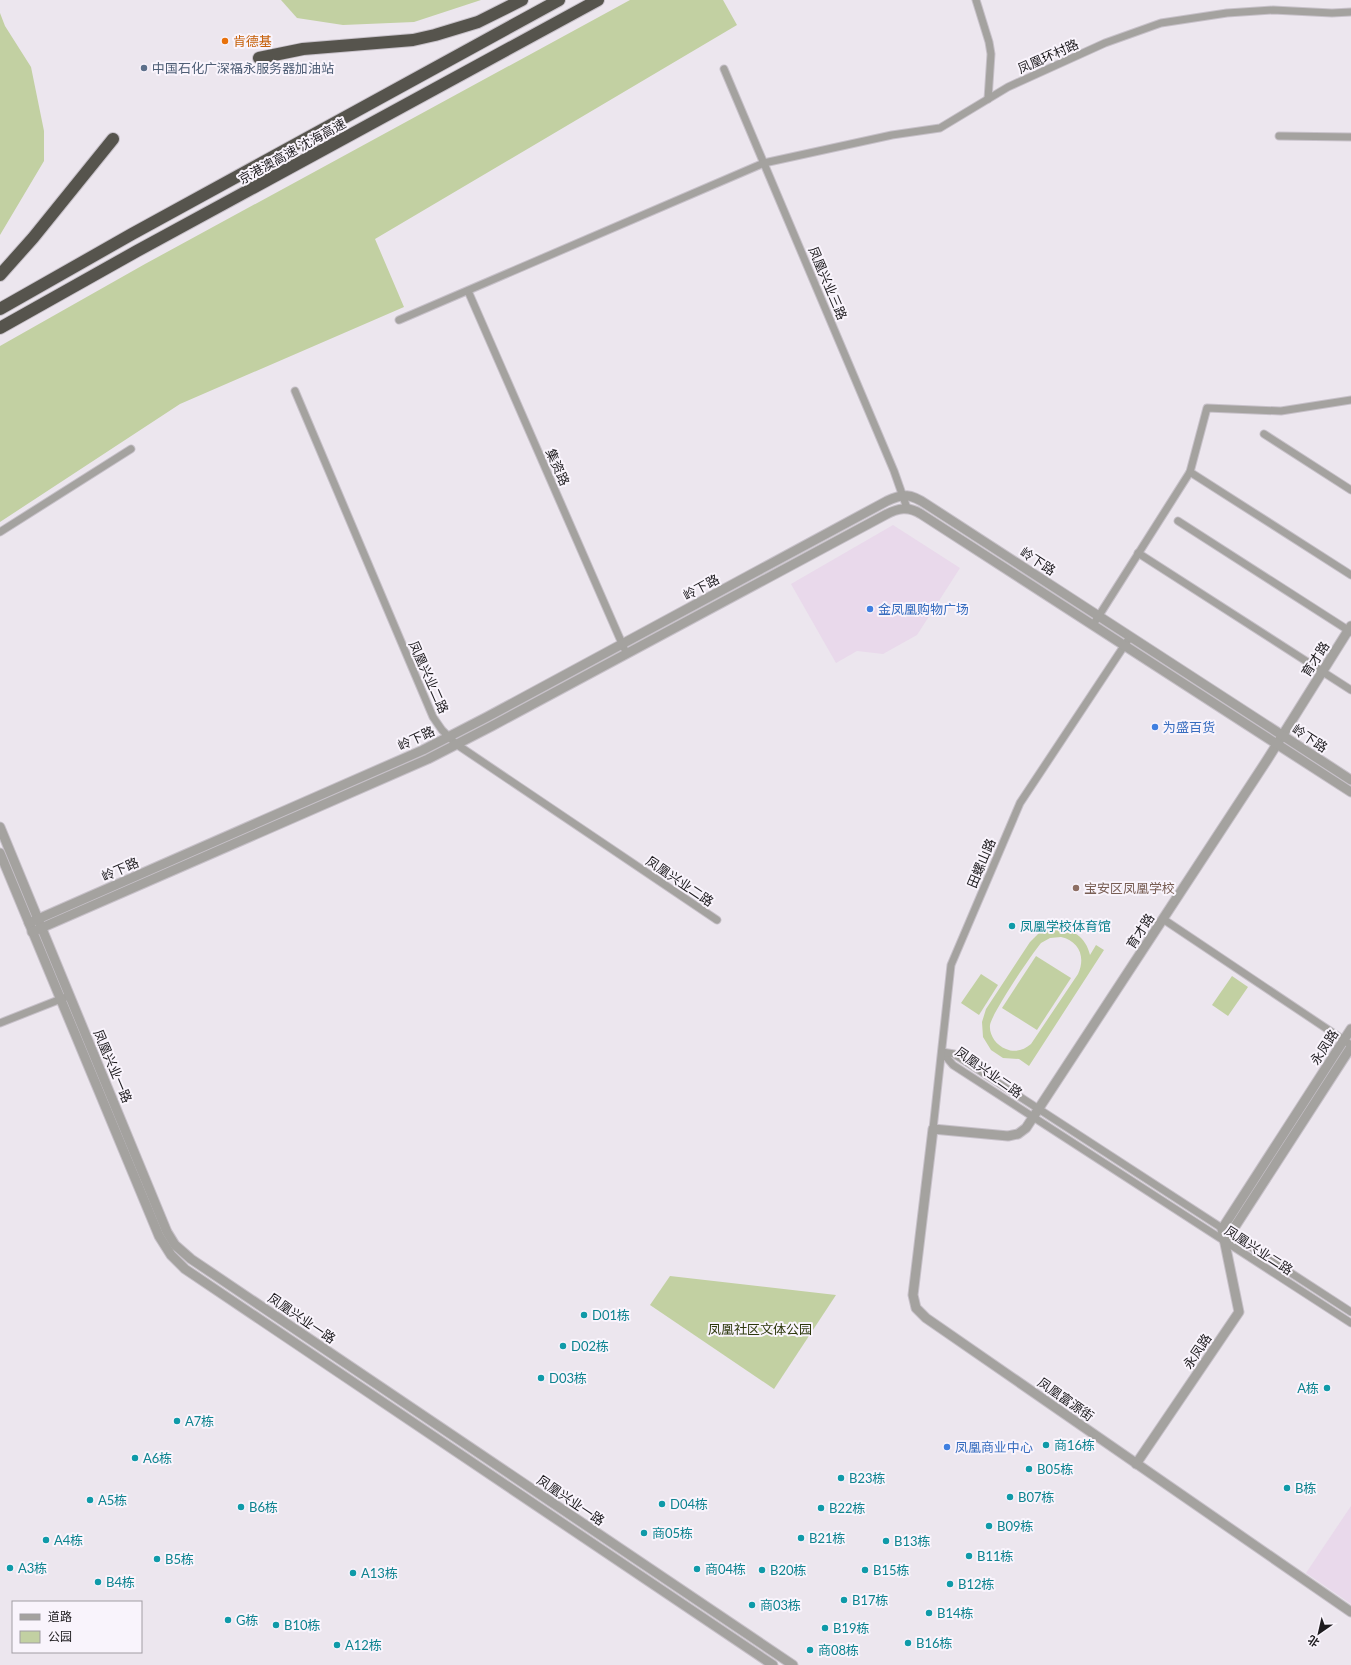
<svg xmlns="http://www.w3.org/2000/svg" width="1351" height="1665" font-family="Lato,'Noto Sans SC',sans-serif">
	<rect width="100%" height="100%" fill="#ece6ee"/>
	<g fill="#e9d9eb">
		<polygon points="893,525 960,568 917,635 883,654 857,651 836,663 791,584"/>
		<polygon points="1351,1506 1351,1604 1306,1573"/>
	</g>
	<g fill="#c2d0a2" fill-rule="evenodd">
		<polygon points="281,0 481,0 414,22 343,25 297,18"/>
		<polygon points="630,0 723,0 737,25 375,239 404,307 180,404 0,522 0,346 145,264"/>
		<polygon points="0,13 5,26 31,67 44,131 44,161 0,235"/>
		<path d="M1054,928C1072,928 1086,937 1090,955L1096,945L1104,950L1029,1066L1019,1059L1003,1058L991,1050L983,1037L982,1022L986,1009L1030,942L1040,932ZM1061,937C1079,941 1086,957 1078,974L1031,1044C1024,1050 1015,1053 1006,1049C996,1045 989,1035 990,1025C992,1013 1031,955 1041,943L1050,938Z"/>
		<polygon points="1036,956 1071,978 1037,1030 1002,1008"/>
		<polygon points="981,974 998,985 979,1015 961,1003"/>
		<polygon points="1232,976 1248,987 1228,1016 1212,1005"/>
		<polygon points="670,1276 836,1295 774,1389 650,1305"/>
	</g>
	<g fill="none" stroke-linecap="round" stroke-linejoin="round">
		<defs>
			<g id="minor">
				<polyline points="976,0 989,42 991,54 988,99"/>
				<polyline points="724,69 894,471 907,508"/>
				<polyline points="1279,136 1351,137"/>
				<polyline points="468,291 624,648"/>
				<polyline points="399,320 764,163 892,135 940,128 1008,87 1105,43 1161,23 1227,13 1273,10 1332,13 1351,12"/>
				<polyline points="295,391 433,717 442,730 456,744 717,920"/>
				<polyline points="1264,434 1351,490"/>
				<polyline points="1190,472 1351,575"/>
				<polyline points="1178,521 1351,632"/>
				<polyline points="0,532 131,449"/>
				<polyline points="1138,553 1351,690"/>
				<polyline points="1093,625 1190,472 1207,408 1281,411 1351,400"/>
				<polyline points="1163,919 1351,1045"/>
				<polyline points="0,1023 66,997"/>
				<polyline points="942,1052 953,1065 1351,1323"/>
				<polyline points="942,1052 954,1054 1351,1312"/>
				<polyline points="933,1129 951,965 1020,803 1130,637"/>
			</g>
			<g id="tertiary">
				<polyline points="1351,626 1267,760 1026,1128 1018,1134 1008,1136 933,1129 913,1295 916,1308 926,1318 1351,1612"/>
				<polyline points="0,827 167,1232 175,1245 191,1259 793,1665"/>
				<polyline points="0,853 159,1236 171,1255 185,1269 773,1665"/>
				<path d="M29,923L423,750L487,717L887,501C903,493 911,494 926,504L1351,780"/>
				<path d="M32,932L428,759L492,726L885,515C898,508 908,506 921,514L1351,792"/>
				<polyline points="1225,1242 1351,1047"/>
				<polyline points="1136,1464 1239,1312 1222,1229 1351,1029"/>
			</g>
			<g id="motorway">
				<polyline points="259,58 303,49 413,40 435,35 478,22 522,0"/>
				<polyline points="0,275 33,238 113,139"/>
				<polyline points="0,309 132,234 559,0"/>
				<polyline points="0,328 137,251 598,0"/>
			</g>
		</defs>
		<use href="#minor" stroke="#c7c1c9" stroke-width="9"/>
		<use href="#tertiary" stroke="#c7c1c9" stroke-width="11"/>
		<use href="#motorway" stroke="#c7c1c9" stroke-width="14"/>
		<use href="#minor" stroke="#a4a29f" stroke-width="7"/>
		<use href="#tertiary" stroke="#a4a29f" stroke-width="9"/>
		<use href="#motorway" stroke="#56544d" stroke-width="12"/>
	</g>
	<circle fill="#e8710a" stroke="#f9f4fc" stroke-width="1.5" cx="225" cy="41" r="4"/>
	<circle fill="#5c6f8a" stroke="#f9f4fc" stroke-width="1.5" cx="144" cy="68" r="4"/>
	<g fill="#3f7fe0" stroke="#f9f4fc" stroke-width="1.5">
		<circle cx="870" cy="609" r="4"/>
		<circle cx="1155" cy="727" r="4"/>
		<circle cx="947" cy="1447" r="4"/>
	</g>
	<circle fill="#8d6e63" stroke="#f9f4fc" stroke-width="1.5" cx="1076" cy="888" r="4"/>
	<g fill="#0f9aa8" stroke="#f9f4fc" stroke-width="1.5">
		<circle cx="1012" cy="926" r="4"/>
		<circle cx="584" cy="1315" r="4"/>
		<circle cx="563" cy="1346" r="4"/>
		<circle cx="541" cy="1378" r="4"/>
		<circle cx="1327" cy="1388" r="4"/>
		<circle cx="177" cy="1421" r="4"/>
		<circle cx="1046" cy="1445" r="4"/>
		<circle cx="135" cy="1458" r="4"/>
		<circle cx="1029" cy="1469" r="4"/>
		<circle cx="841" cy="1478" r="4"/>
		<circle cx="1287" cy="1488" r="4"/>
		<circle cx="1010" cy="1497" r="4"/>
		<circle cx="90" cy="1500" r="4"/>
		<circle cx="662" cy="1504" r="4"/>
		<circle cx="241" cy="1507" r="4"/>
		<circle cx="821" cy="1508" r="4"/>
		<circle cx="989" cy="1526" r="4"/>
		<circle cx="644" cy="1533" r="4"/>
		<circle cx="801" cy="1538" r="4"/>
		<circle cx="46" cy="1540" r="4"/>
		<circle cx="886" cy="1541" r="4"/>
		<circle cx="969" cy="1556" r="4"/>
		<circle cx="157" cy="1559" r="4"/>
		<circle cx="10" cy="1568" r="4"/>
		<circle cx="697" cy="1569" r="4"/>
		<circle cx="762" cy="1570" r="4"/>
		<circle cx="865" cy="1570" r="4"/>
		<circle cx="353" cy="1573" r="4"/>
		<circle cx="98" cy="1582" r="4"/>
		<circle cx="950" cy="1584" r="4"/>
		<circle cx="844" cy="1600" r="4"/>
		<circle cx="752" cy="1605" r="4"/>
		<circle cx="929" cy="1613" r="4"/>
		<circle cx="228" cy="1620" r="4"/>
		<circle cx="276" cy="1625" r="4"/>
		<circle cx="825" cy="1628" r="4"/>
		<circle cx="908" cy="1643" r="4"/>
		<circle cx="337" cy="1645" r="4"/>
		<circle cx="810" cy="1650" r="4"/>
	</g>
	<g text-anchor="middle" dominant-baseline="central" stroke-width="4" stroke-linejoin="round" paint-order="stroke">
		<g font-size="13" fill="#c56008" stroke="#f9f4fc" text-anchor="start">
			<text x="233" y="41">肯德基</text>
		</g>
		<g font-size="13" fill="#1d1b1e" stroke="#f9f4fc">
			<text transform="translate(1048 56) rotate(-24)">凤凰环村路</text>
			<text transform="translate(292 151) rotate(-29)">京港澳高速 沈海高速</text>
			<text transform="translate(828 283) rotate(67)">凤凰兴业三路</text>
			<text transform="translate(558 467) rotate(66)">集资路</text>
			<text transform="translate(1038 561) rotate(33)">岭下路</text>
			<text transform="translate(701 587) rotate(-28)">岭下路</text>
			<text transform="translate(1315 659) rotate(-57)">育才路</text>
			<text transform="translate(429 677) rotate(66)">凤凰兴业二路</text>
			<text transform="translate(416 738) rotate(-25)">岭下路</text>
			<text transform="translate(1310 738) rotate(33)">岭下路</text>
			<text transform="translate(981 863) rotate(-67)">田螺山路</text>
			<text transform="translate(120 869) rotate(-24)">岭下路</text>
			<text transform="translate(680 881) rotate(34)">凤凰兴业二路</text>
			<text transform="translate(1140 931) rotate(-57)">育才路</text>
			<text transform="translate(1324 1047) rotate(-57)">永凤路</text>
			<text transform="translate(113 1066) rotate(67)">凤凰兴业一路</text>
			<text transform="translate(989 1072) rotate(35)">凤凰兴业二路</text>
			<text transform="translate(1259 1250) rotate(33)">凤凰兴业二路</text>
			<text transform="translate(302 1318) rotate(34)">凤凰兴业一路</text>
			<text transform="translate(1197 1351) rotate(-56)">永凤路</text>
			<text transform="translate(1066 1399) rotate(35)">凤凰富源街</text>
			<text transform="translate(571 1500) rotate(34)">凤凰兴业一路</text>
		</g>
		<g font-size="13" fill="#4e5e75" stroke="#f9f4fc" text-anchor="start">
			<text x="152" y="68">中国石化广深福永服务器加油站</text>
		</g>
		<g font-size="13" fill="#366cbe" stroke="#f9f4fc" text-anchor="start">
			<text x="878" y="609">金凤凰购物广场</text>
			<text x="1163" y="727">为盛百货</text>
			<text x="955" y="1447">凤凰商业中心</text>
		</g>
		<g font-size="13" fill="#785e54" stroke="#f9f4fc" text-anchor="start">
			<text x="1084" y="888">宝安区凤凰学校</text>
		</g>
		<g font-size="13" fill="#0d838f" stroke="#f9f4fc" text-anchor="start">
			<text x="1020" y="926">凤凰学校体育馆</text>
			<text x="592" y="1315">D01栋</text>
			<text x="571" y="1346">D02栋</text>
			<text x="549" y="1378">D03栋</text>
			<text x="1319" y="1388" text-anchor="end">A栋</text>
			<text x="185" y="1421">A7栋</text>
			<text x="1054" y="1445">商16栋</text>
			<text x="143" y="1458">A6栋</text>
			<text x="1037" y="1469">B05栋</text>
			<text x="849" y="1478">B23栋</text>
			<text x="1295" y="1488">B栋</text>
			<text x="1018" y="1497">B07栋</text>
			<text x="98" y="1500">A5栋</text>
			<text x="670" y="1504">D04栋</text>
			<text x="249" y="1507">B6栋</text>
			<text x="829" y="1508">B22栋</text>
			<text x="997" y="1526">B09栋</text>
			<text x="652" y="1533">商05栋</text>
			<text x="809" y="1538">B21栋</text>
			<text x="54" y="1540">A4栋</text>
			<text x="894" y="1541">B13栋</text>
			<text x="977" y="1556">B11栋</text>
			<text x="165" y="1559">B5栋</text>
			<text x="18" y="1568">A3栋</text>
			<text x="705" y="1569">商04栋</text>
			<text x="770" y="1570">B20栋</text>
			<text x="873" y="1570">B15栋</text>
			<text x="361" y="1573">A13栋</text>
			<text x="106" y="1582">B4栋</text>
			<text x="958" y="1584">B12栋</text>
			<text x="852" y="1600">B17栋</text>
			<text x="760" y="1605">商03栋</text>
			<text x="937" y="1613">B14栋</text>
			<text x="236" y="1620">G栋</text>
			<text x="284" y="1625">B10栋</text>
			<text x="833" y="1628">B19栋</text>
			<text x="916" y="1643">B16栋</text>
			<text x="345" y="1645">A12栋</text>
			<text x="818" y="1650">商08栋</text>
		</g>
		<g font-size="13" fill="#2d380c" stroke="#f9f4fc">
			<text x="760" y="1329">凤凰社区文体公园</text>
		</g>
	</g>
	<rect x="12" y="1601" width="130" height="52" fill="#f9f4fc" stroke="#a19da3"/>
	<rect x="20" y="1614" width="20" height="6" fill="#a4a29f" stroke="#a19da3"/>
	<text x="48" y="1621" font-size="12" fill="#1d1b1e">道路</text>
	<rect x="20" y="1631" width="20" height="12" fill="#c2d0a2" stroke="#a19da3"/>
	<text x="48" y="1641" font-size="12" fill="#1d1b1e">公园</text>
	<g transform="translate(1319 1633) rotate(214)" stroke="#f9f4fc" stroke-width="3" paint-order="stroke">
	<path d="M0-3L7 15L0 10L-7 15Z" fill="#1d1b1e"/>
	<text y="-6" font-size="11" font-weight="bold" text-anchor="middle" fill="#1d1b1e">北</text>
	</g>
</svg>
